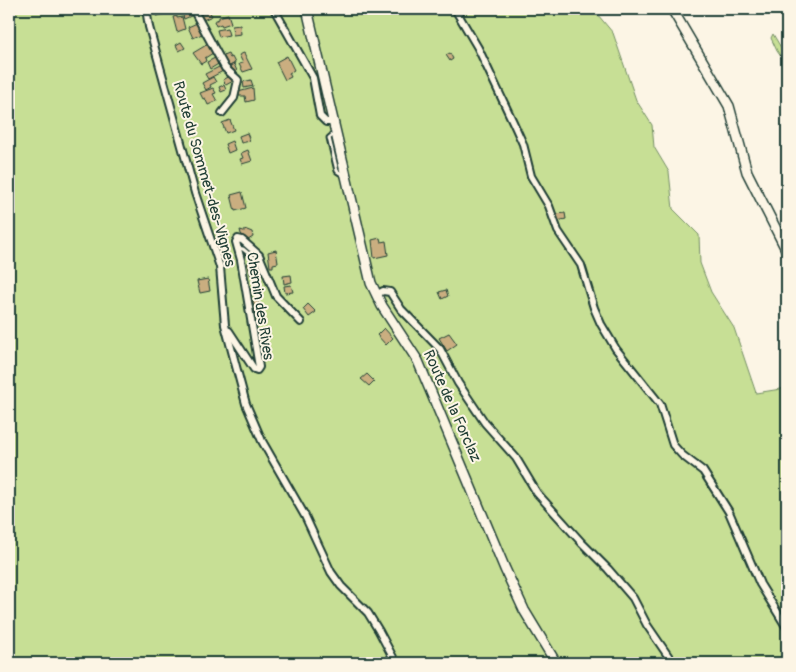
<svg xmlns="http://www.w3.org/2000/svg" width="796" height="672" font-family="Pangolin,sans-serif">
	<rect width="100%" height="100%" fill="#fcf5e5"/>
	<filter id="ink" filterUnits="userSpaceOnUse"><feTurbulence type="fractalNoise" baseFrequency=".02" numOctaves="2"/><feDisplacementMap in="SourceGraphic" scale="10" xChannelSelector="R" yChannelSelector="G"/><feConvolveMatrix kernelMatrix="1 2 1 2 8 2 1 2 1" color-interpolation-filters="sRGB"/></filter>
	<g filter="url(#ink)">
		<g fill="#c7df95" stroke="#738e64">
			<polygon points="9,9 593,9 613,33 636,100 652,125 654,147 669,172 673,209 699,235 700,263 711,292 734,328 756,393 787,388 787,663 9,663"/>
			<polygon points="773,34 783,51 787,54 787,65 777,51 771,38"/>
		</g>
		<g fill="#caae80" stroke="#1f3d34">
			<polygon points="155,9 164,9 166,14 156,16"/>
			<polygon points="181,9 189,9 191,16 184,19"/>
			<polygon points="202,9 208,9 212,16 203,20 198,11"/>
			<polygon points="228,14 231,23 222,26 221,24 216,26 214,21 219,19 219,17"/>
			<polygon points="177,16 177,18 182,17 185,29 177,32 173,17"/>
			<polygon points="197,23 202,34 193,38 188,27"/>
			<polygon points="240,25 241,34 233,35 232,26"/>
			<polygon points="227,28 229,35 219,37 217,30"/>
			<polygon points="181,42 185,48 179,51 176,45"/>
			<polygon points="208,44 213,53 205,58 206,61 201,64 193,53"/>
			<polygon points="244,53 252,69 243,72 239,64 243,63 239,55"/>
			<polygon points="450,53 453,59 450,61 446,55"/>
			<polygon points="228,54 230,58 232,57 235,63 228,67 223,56"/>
			<polygon points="287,56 294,70 289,73 291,77 285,80 276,62"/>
			<polygon points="217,57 220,63 210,69 207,62"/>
			<polygon points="234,64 237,71 231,73 228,67"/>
			<polygon points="221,66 223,71 208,79 205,74"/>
			<polygon points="230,76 233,81 226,85 223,80"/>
			<polygon points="213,77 216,82 210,85 211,87 206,90 202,83"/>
			<polygon points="251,80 253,86 244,88 243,82"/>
			<polygon points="224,85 226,90 221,92 219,87"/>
			<polygon points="213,88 216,93 213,94 217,101 208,105 205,98 203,99 200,93"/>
			<polygon points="253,88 254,100 246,102 245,96 239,96 238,92"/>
			<polygon points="230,120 234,130 226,133 222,123"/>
			<polygon points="247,133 250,141 241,143 239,136"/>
			<polygon points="232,141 235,150 228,153 225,144"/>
			<polygon points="248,150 252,161 242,164 240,159 243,158 241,153"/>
			<polygon points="242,192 246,208 235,211 231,195"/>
			<polygon points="565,213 566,219 557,221 556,214"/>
			<polygon points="240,230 244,231 247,230 252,232 253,237 248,240 241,234"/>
			<polygon points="380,238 381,242 386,241 388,255 374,258 372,240"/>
			<polygon points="276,250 278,263 273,264 273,267 270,267 268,252"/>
			<polygon points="257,260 260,274 251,276 247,263"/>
			<polygon points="291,275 292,282 284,284 283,276"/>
			<polygon points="208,279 210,291 200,293 197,281"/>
			<polygon points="291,285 293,292 285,293 284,286"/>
			<polygon points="446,290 448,296 442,299 439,292"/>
			<polygon points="257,299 263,310 256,314 254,309 256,308 252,302"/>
			<polygon points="308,304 316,312 309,317 303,309"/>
			<polygon points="384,328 393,338 386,345 377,335"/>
			<polygon points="449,333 457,344 447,351 439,338"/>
			<polygon points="367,374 374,381 369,386 361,379"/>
		</g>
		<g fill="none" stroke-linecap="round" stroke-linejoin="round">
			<defs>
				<g id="service">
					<polyline points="335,133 329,138 337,171 343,175"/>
					<polyline points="238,248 243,249 254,258"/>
				</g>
				<g id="minor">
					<polyline points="146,9 149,27 195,193 220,267 225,325 246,404 262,441 305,516 331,572 341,586 368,613 379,631 396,663"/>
					<polyline points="193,9 225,68 238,80 234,98 222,113"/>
					<polyline points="274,9 313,78 320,116 326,122 333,122"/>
					<polyline points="455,9 478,48 513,122 523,144 531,176 549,206 558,231 581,265 594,308 601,324 616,349 660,404 673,445 682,455 703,471 717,493 729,512 760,584 787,628"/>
					<polyline points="376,295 383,291 390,292 401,309 440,349 458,383 485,423 516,458 537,493 582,543 608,569 633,598 647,625 673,663"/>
					<polyline points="229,331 254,369 257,370 259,367 241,260 236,242 238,239 242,240 259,255 276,296 301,322"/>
				</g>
				<g id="secondary">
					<polyline points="307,9 371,283 382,306 418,361 505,569 524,610 556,663"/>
					<polyline points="672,9 729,106 747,172 787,251"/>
				</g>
			</defs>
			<use href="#service" stroke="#1f3d34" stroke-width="7"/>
			<use href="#minor" stroke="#1f3d34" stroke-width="10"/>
			<use href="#secondary" stroke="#1f3d34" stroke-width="12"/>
			<use href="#service" stroke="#fcf5e5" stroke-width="3"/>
			<use href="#minor" stroke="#fcf5e5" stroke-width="6"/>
			<use href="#secondary" stroke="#fcf5e5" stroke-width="9"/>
		</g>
	</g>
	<g text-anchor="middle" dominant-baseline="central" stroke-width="4" stroke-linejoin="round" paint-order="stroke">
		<g font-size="15" fill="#1f3d34" stroke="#fcf5e5">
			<text transform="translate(204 174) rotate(74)">Route du Sommet-des-Vignes</text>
			<text transform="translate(260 306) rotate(81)">Chemin des Rives</text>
			<text transform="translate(452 406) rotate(66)">Route de la Forclaz</text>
		</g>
	</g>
	<rect width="796" height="672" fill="none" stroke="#fcf5e5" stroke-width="30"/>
	<rect x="15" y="15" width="766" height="642" fill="none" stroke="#1f3d34" stroke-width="2" filter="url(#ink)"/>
</svg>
